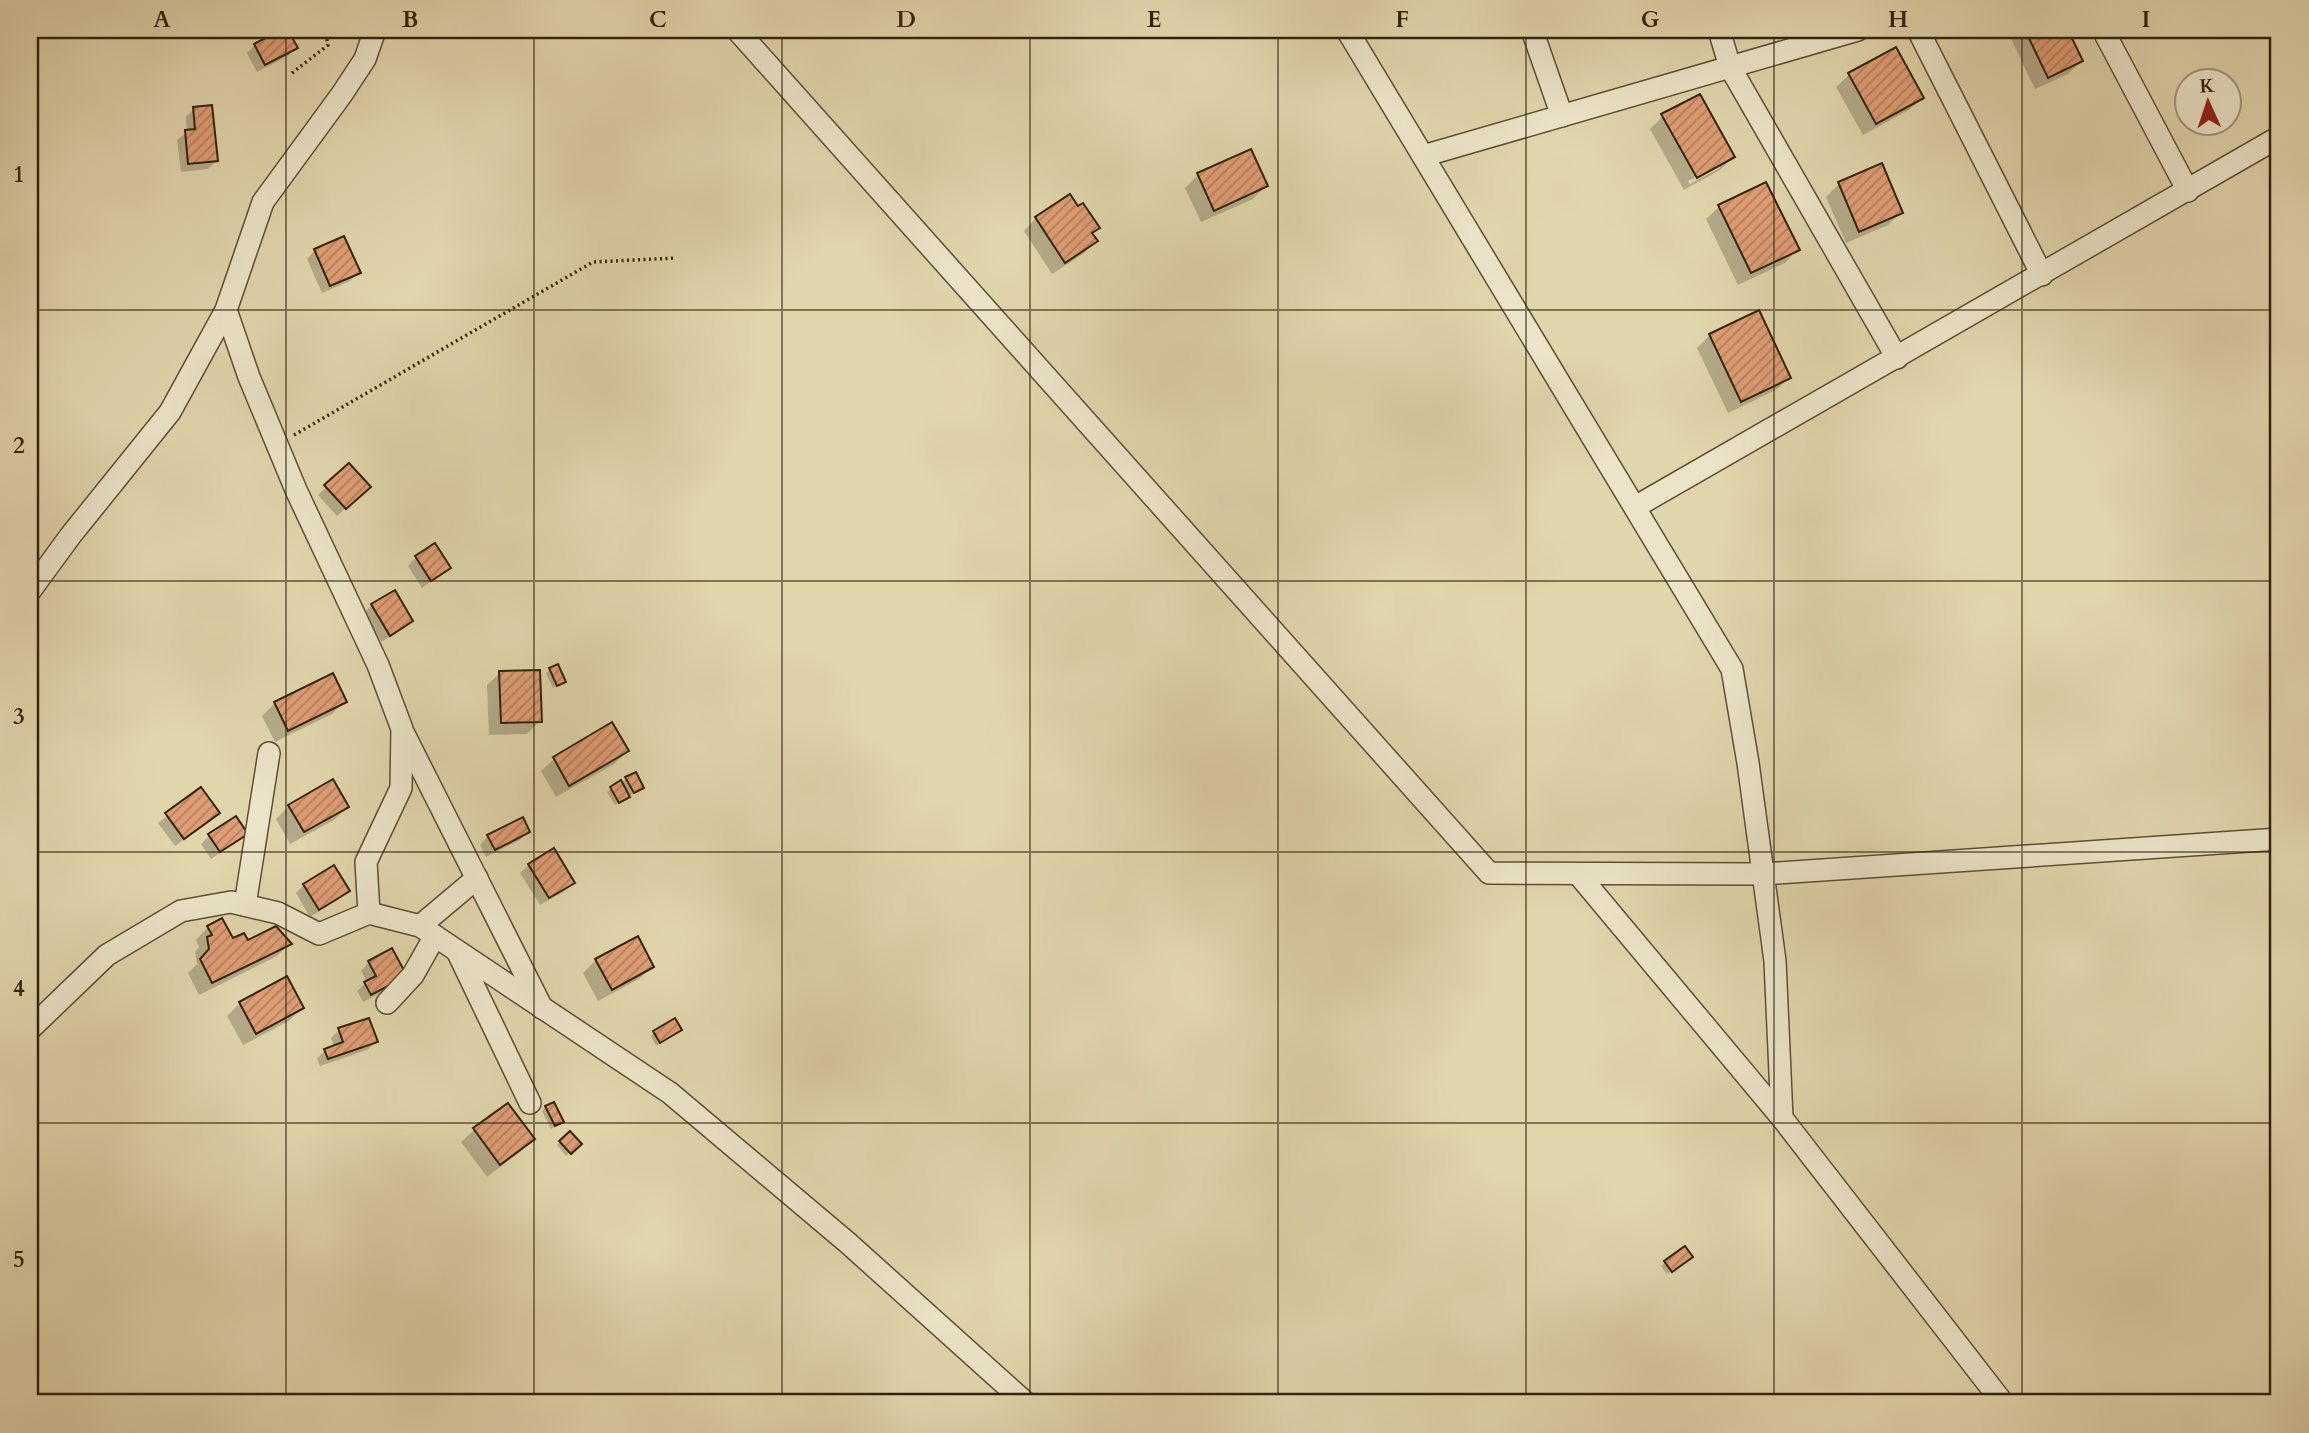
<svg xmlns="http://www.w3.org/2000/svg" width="2309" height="1433" font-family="Cardo,serif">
	<defs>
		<pattern id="building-hatch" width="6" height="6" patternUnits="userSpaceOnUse" patternTransform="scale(1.75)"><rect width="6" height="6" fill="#df9d75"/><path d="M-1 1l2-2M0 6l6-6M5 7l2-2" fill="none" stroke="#b5805e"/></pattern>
	</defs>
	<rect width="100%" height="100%" fill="#e1d5ac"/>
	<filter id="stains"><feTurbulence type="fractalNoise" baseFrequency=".00286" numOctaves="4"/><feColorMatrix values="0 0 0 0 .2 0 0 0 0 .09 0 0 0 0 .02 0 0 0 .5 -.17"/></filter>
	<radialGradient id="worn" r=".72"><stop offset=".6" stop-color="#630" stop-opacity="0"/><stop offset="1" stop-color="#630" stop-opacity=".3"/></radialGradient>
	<g fill="#0003" fill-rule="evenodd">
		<polygon points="284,30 286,30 296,47 288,56 257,72 247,53 255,45"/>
		<polygon points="1724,30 1765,30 1727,41"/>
		<polygon points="2017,30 2066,30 2081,61 2068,74 2035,89 2010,37"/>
		<polygon points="1849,75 1922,98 1909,110 1863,135 1836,87"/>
		<polygon points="194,109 216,161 208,169 181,172 177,140 187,132 186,117"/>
		<path d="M1663,116L1733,157L1720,170L1684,190L1650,129ZM1720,164V168L1690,184L1688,181Z"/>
		<polygon points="1198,175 1266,186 1253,199 1201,222 1185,188"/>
		<polygon points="1839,184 1901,212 1888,225 1846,243 1826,197"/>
		<polygon points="1719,207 1797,250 1785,263 1738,285 1706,219"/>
		<polygon points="1078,208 1098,228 1091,235 1096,241 1083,254 1052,274 1024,231 1036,218"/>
		<polygon points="315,250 358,273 350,281 322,293 307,259"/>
		<polygon points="1710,335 1789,378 1776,390 1728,413 1697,348"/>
		<polygon points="326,487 360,495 337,516 318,495"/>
		<polygon points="416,557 449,568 422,588 408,566"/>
		<polygon points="394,592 411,621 403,629 381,642 363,614 372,605"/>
		<polygon points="550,670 564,682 553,688 546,673"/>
		<polygon points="500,673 540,721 527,734 489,735 487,685"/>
		<polygon points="345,701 332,714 275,742 262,716 275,703"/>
		<polygon points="612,725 627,751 614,764 556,797 541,771 554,759"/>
		<polygon points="626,779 642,788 615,805 607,792"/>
		<polygon points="201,790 218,813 175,846 158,823"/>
		<polygon points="289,806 347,807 334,820 290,844 276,819"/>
		<polygon points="528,831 520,840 486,857 480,845 488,836"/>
		<polygon points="246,834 237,842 211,859 201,844 209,836"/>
		<polygon points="529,865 573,882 565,891 540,905 520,873"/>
		<polygon points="304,885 347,891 339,899 310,917 296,893"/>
		<polygon points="208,927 232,941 290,943 277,956 199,995 188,973 197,964 195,952 199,947 196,940"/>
		<polygon points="596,960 652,967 639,979 598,1001 583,973"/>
		<polygon points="369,962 397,984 363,1002 357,991 367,982 361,971"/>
		<polygon points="240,1003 302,1008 289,1021 243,1045 227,1016"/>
		<polygon points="339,1030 376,1042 367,1050 320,1066 317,1059 325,1050 334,1047 331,1038"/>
		<polygon points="654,1033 676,1033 656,1046 651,1036"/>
		<polygon points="508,1105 533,1139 520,1152 487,1177 461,1142 474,1130"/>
		<polygon points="546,1107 562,1122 551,1129 542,1111"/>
		<polygon points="570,1133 580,1144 566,1156 557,1145"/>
		<polygon points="1684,1248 1687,1260 1667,1274 1661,1266"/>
	</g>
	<g fill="url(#building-hatch)" stroke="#31220d" stroke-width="2">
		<polygon points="280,30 288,30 298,48 265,65 254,44"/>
		<polygon points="2025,30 2068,30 2083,61 2048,78"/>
		<polygon points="1896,47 1924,98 1876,124 1848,73"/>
		<polygon points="1700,94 1735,157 1697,178 1661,114"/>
		<polygon points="212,105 218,161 188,164 185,130 195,129 193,107"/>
		<polygon points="1251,149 1268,186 1214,211 1197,173"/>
		<polygon points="1882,163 1903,213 1859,232 1838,182"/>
		<polygon points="1766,182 1800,250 1751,273 1718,205"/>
		<polygon points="1070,194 1078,206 1083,203 1100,228 1092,233 1098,241 1065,263 1035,217"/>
		<polygon points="344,236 361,273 330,286 314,249"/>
		<polygon points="1759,310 1791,378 1741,402 1709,334"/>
		<polygon points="349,463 371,487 346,509 324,485"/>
		<polygon points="435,543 451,568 431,581 415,556"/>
		<polygon points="395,590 413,621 390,636 371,604"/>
		<polygon points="558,664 566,682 557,686 549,668"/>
		<polygon points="540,670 542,722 501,723 499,671"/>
		<polygon points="333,673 347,702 288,731 274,702"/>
		<polygon points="612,722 629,751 569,786 553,757"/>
		<polygon points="636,772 644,788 634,793 625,777"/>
		<polygon points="333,779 349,807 304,832 288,805"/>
		<polygon points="621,780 630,797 619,803 610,787"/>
		<polygon points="201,787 220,813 184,839 165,813"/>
		<polygon points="236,816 248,834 220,852 208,834"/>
		<polygon points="523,817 530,832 495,850 487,835"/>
		<polygon points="554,848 575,883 549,898 528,864"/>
		<polygon points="334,865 350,891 319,910 303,884"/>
		<polygon points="222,918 233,938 244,933 248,940 276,926 292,944 212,983 200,959 209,949 207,937 212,935 207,926"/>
		<polygon points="638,936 654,967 612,990 595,959"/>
		<polygon points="392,948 407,976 371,995 364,982 376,976 368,961"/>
		<polygon points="287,976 304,1008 256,1034 239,1002"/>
		<polygon points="369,1018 378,1042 328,1059 324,1049 343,1042 338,1028"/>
		<polygon points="675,1018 682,1030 660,1043 653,1031"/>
		<polygon points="554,1102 564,1122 555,1126 545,1106"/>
		<polygon points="508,1103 535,1139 500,1165 473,1128"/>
		<polygon points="570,1131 582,1144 571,1154 559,1141"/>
		<polygon points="1685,1246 1693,1257 1672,1272 1664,1261"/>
	</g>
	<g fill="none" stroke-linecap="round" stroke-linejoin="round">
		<defs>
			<g id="street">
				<polyline points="737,30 1489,873 1763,874 2279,839"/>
				<polyline points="1347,30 1732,669 1748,763 1775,961 1782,1118"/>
				<polyline points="1532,30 1562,116"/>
				<polyline points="1719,30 1730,67 1897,358"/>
				<polyline points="1918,30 2042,275"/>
				<polyline points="2103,30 2188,191"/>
				<polyline points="1423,156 1858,30"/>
				<polyline points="226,310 249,377 296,490 378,665 402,729 401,788 366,862 369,913"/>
				<polyline points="1635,507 2279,137"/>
				<polyline points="30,591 71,535 170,412 226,310 263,202 342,94 365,59 375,30"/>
				<polyline points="404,734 542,1008"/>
				<polyline points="1578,874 1782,1118 2003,1403"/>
				<polyline points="245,905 269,753"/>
				<polyline points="420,926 477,878"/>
				<polyline points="458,953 530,1103"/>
				<polyline points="387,1003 413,975 435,936"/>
				<polyline points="30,1029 107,955 181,911 231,902 278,913 319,934 369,913 420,926 670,1093 848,1243 1026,1403"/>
			</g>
		</defs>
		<use href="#street" stroke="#5d4f35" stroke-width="24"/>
		<g stroke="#31220d" stroke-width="3.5" stroke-dasharray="2 3.5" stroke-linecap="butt">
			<polyline points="292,73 328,45 325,30"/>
			<polyline points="294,435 593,262 676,258"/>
			<polyline points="30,1397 35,1403"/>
		</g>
		<use href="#street" stroke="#ece4c9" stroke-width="21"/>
	</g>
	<path fill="none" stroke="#31220d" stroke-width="2" stroke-opacity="0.55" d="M286,30V1403M534,30V1403M782,30V1403M1030,30V1403M1278,30V1403M1526,30V1403M1774,30V1403M2022,30V1403M30,310H2279M30,581H2279M30,852H2279M30,1123H2279"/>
	<rect width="2309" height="1433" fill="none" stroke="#e1d5ac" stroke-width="77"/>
	<g transform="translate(2208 102) rotate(357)"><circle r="33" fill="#ece4c9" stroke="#a1967e" stroke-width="2"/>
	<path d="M0-5L12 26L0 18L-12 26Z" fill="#8f2418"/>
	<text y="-10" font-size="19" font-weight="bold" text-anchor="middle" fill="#31220d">K</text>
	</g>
	<rect x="38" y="38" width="2232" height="1356" fill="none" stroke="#31220d" stroke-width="2.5"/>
	<g font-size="23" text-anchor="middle" font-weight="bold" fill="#31220d">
		<text x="162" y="27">A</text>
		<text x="410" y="27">B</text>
		<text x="658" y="27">C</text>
		<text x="906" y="27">D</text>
		<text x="1154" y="27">E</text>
		<text x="1402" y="27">F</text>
		<text x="1650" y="27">G</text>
		<text x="1898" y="27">H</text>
		<text x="2146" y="27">I</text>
		<text x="19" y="182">1</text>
		<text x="19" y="453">2</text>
		<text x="19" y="724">3</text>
		<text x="19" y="996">4</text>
		<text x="19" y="1267">5</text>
	</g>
	<rect width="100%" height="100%" filter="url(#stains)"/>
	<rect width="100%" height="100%" fill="url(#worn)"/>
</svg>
